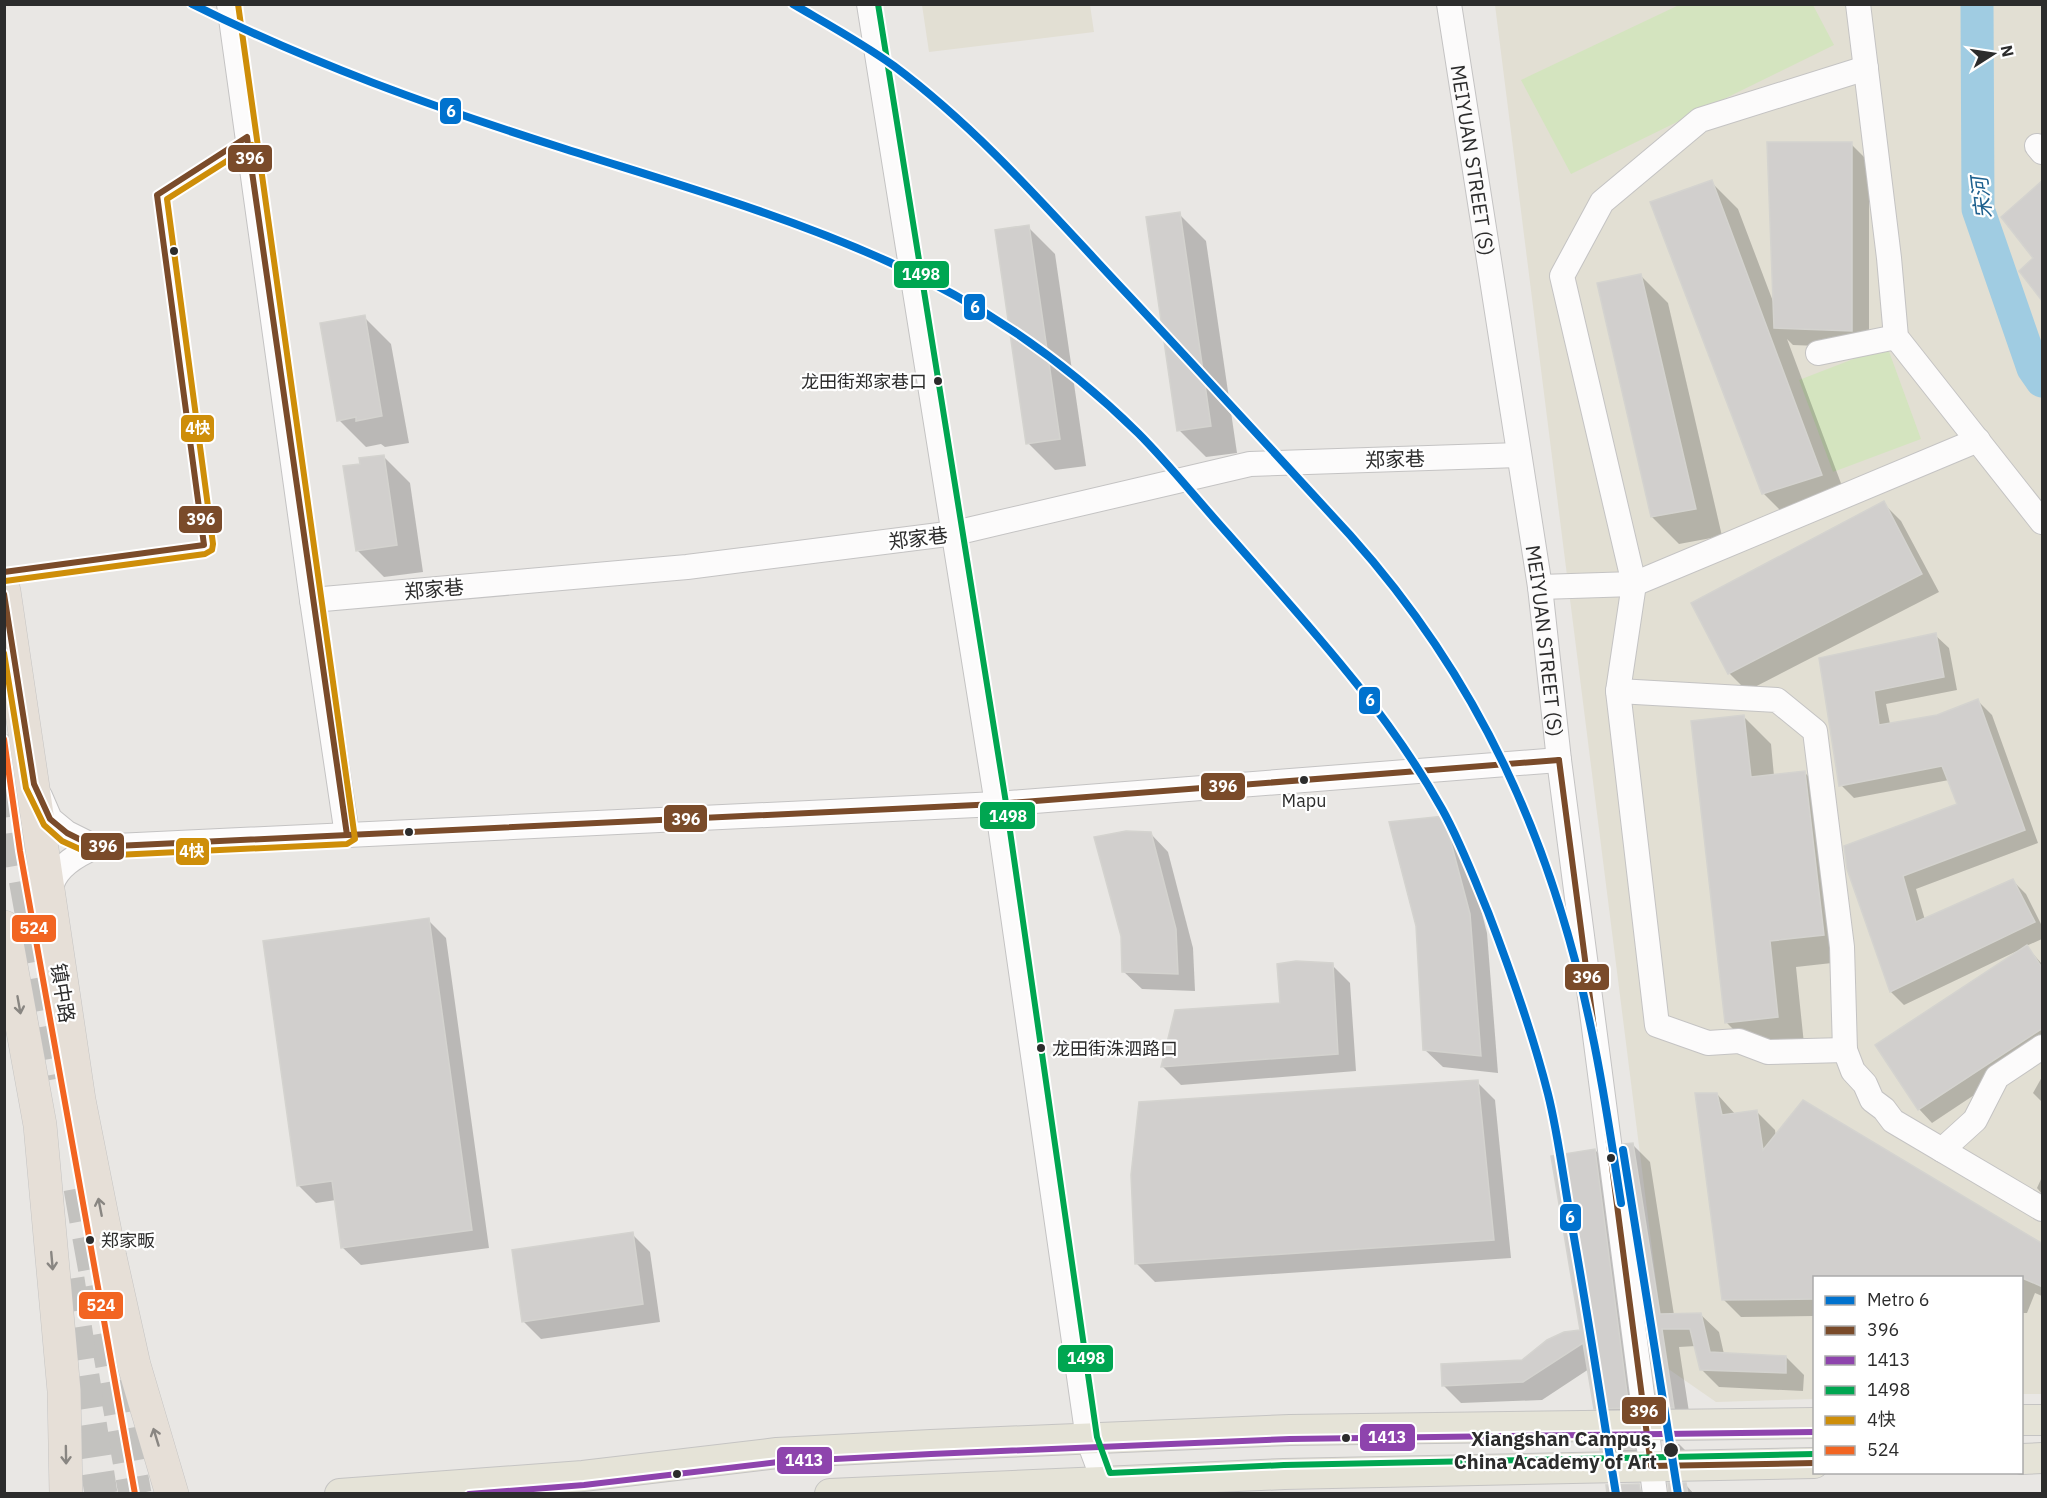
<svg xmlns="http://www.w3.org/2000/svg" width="2047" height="1498" font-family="'IBM Plex Sans','Noto Sans SC',sans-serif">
	<rect width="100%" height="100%" fill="#e9e7e4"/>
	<g fill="#e2dfd3">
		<polygon points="922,5 1090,5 1094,32 929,52"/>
		<polygon points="1495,5 2042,5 2042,1394 2022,1394 2022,1278 1814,1278 1814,1399 1716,1402 1667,1368"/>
	</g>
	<g fill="#d4e4bf">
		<polygon points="1679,5 1813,5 1834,45 1571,174 1521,80"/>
		<polygon points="1887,346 1921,439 1833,472 1799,380"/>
	</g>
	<g fill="#0003">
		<polygon points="1851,144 1869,162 1869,348 1793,345 1787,339 1848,502 1790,520 1763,493 1711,182 1738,209 1774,304"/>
		<polygon points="1179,214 1206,241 1237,453 1206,457 1179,430"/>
		<polygon points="1028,227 1055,254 1086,466 1055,470 1028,443"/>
		<polygon points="1641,276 1668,303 1722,536 1679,544 1652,517"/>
		<polygon points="364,317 391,344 409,443 385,447 381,444 366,447 339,420"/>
		<polygon points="383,456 410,483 423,572 384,577 357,550 362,465"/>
		<polygon points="1883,503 1901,521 1939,592 1747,691 1729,673"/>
		<polygon points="1935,635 1949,648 1957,690 1886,704 1890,724 1937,716 1978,701 1992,715 2038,843 1916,889 1925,920 2013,881 2026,894 2042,926 2042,939 2026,946 2042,964 2042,1050 1932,1123 1919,1109 2018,952 2017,951 1904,1005 1891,992 1848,868 1959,805 1949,780 1854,798 1841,785 1821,659"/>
		<polygon points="1744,717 1771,744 1774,776 1805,773 1832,800 1850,961 1796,967 1804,1044 1753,1049 1726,1022"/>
		<polygon points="1444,818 1462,836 1487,933 1498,1073 1443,1067 1424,1049"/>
		<polygon points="1150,833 1168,852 1193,948 1195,991 1142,989 1123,971"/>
		<polygon points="428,920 446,938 489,1248 361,1265 342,1247 336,1200 316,1203 298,1185"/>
		<polygon points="1332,965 1350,983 1356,1071 1181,1085 1163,1067 1176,1011 1282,1005"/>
		<polygon points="2042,1077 2042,1102 2033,1093"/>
		<polygon points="1477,1082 1495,1100 1511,1258 1155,1282 1137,1264"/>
		<polygon points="1717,1094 1736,1115 1757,1112 1775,1130 1776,1137 2042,1246 2042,1296 2035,1293 2027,1313 2022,1313 2022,1278 1814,1278 1814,1316 1741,1317 1723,1299"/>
		<polygon points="1632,1144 1650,1162 1674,1315 1700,1314 1719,1332 1724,1354 1786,1357 1804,1375 1803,1391 1719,1387 1701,1369 1696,1346 1679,1347 1691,1425 1678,1425 1660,1407"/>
		<polygon points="1595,1150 1613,1168 1647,1426 1613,1426 1595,1408 1589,1369 1542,1400 1461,1403 1443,1385 1522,1361 1582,1331"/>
		<polygon points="2042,1177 2042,1194 2037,1188"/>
		<polygon points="632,1234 650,1252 660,1322 541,1339 523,1321"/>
		<polygon points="1633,1444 1651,1462 1620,1468 1602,1449"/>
		<polygon points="1664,1444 1679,1444 1697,1462 1683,1466 1665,1448"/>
		<polygon points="1685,1484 1694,1494 1669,1494"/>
	</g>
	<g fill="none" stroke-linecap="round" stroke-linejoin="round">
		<polyline stroke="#a0cce2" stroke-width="33" points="1977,4 1978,209 2033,368 2042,381"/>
	</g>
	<g fill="#d1cfcd" stroke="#d4d3cf" stroke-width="1.5">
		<polygon points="1767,142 1852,142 1852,331 1774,328"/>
		<polygon points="1712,180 1822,475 1762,494 1650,202"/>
		<polygon points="2043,180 2043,302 2019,271 2033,258 2001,217"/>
		<polygon points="1180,212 1211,426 1177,431 1146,217"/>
		<polygon points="1029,225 1060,439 1026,444 995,230"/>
		<polygon points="1641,274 1696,509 1651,517 1597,283"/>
		<polygon points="365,315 382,416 356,421 356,417 337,421 320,323"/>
		<polygon points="384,455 397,545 356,551 343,466 360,464 359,458"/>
		<polygon points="1884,501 1922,574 1728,674 1691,603"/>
		<polygon points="1936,633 1944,677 1874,691 1879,725 1937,715 1978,699 2025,830 1903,876 1916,922 2013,879 2035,922 1890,992 1847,869 1844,846 1957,804 1942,766 1839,786 1819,658"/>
		<polygon points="1744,715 1751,777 1805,771 1824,935 1770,941 1778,1017 1725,1023 1691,721"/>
		<polygon points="1444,816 1470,914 1481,1056 1423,1050 1416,926 1389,822"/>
		<polygon points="1126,831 1151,832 1176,929 1178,974 1122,972 1121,936 1094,837"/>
		<polygon points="429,918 472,1230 341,1248 332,1181 297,1186 263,941"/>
		<polygon points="2027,945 2043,969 2043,1028 1918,1110 1875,1045"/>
		<polygon points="1296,961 1333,963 1338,1054 1161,1067 1175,1010 1280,1003 1277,964"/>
		<polygon points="1478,1080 1494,1240 1135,1264 1131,1175 1139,1102"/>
		<polygon points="1695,1093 1717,1093 1722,1115 1757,1110 1763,1150 1803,1100 2043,1244 2043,1287 2022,1278 1815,1278 1815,1299 1722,1300"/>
		<polygon points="1633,1143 1660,1314 1701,1313 1710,1352 1786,1356 1786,1373 1700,1370 1690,1329 1662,1329 1674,1408 1658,1408 1624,1144"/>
		<polygon points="1595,1149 1629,1408 1594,1409 1583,1343 1523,1382 1442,1386 1441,1364 1522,1360 1547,1340 1564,1332 1580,1330 1551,1156"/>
		<polygon points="633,1232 643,1304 522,1322 512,1250"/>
		<polygon points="1599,1443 1634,1443 1635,1449 1600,1450"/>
		<polygon points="1668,1483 1686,1483 1688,1494 1669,1494"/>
		<polygon points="1639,1484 1641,1494 1607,1494 1606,1485"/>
	</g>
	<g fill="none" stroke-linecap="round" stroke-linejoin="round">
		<g stroke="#c3c2bf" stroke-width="33" stroke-dasharray="33 16" stroke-linecap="butt">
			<polyline points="4,735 20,851 61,1078"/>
			<polyline points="80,1188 135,1494"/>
			<polyline points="68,1279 101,1494"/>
		</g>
		<defs>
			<g id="minor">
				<polyline points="229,4 312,600 347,835"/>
				<polyline points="869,4 997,804 1088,1439 1104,1482 1106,1494"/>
				<path id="s1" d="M1449,4L1540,587L1559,760L1655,1494"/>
				<polyline points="1858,4 1889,258 1896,337 2042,522"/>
				<polyline points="1866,68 1700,120 1602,202 1562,276 1634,584 1618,691 1657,1025 1708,1043 1739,1041 1768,1052 1845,1050 1853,1071 1865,1084 1872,1100 1884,1109 1893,1121 2042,1209"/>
				<polyline points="2037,146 2042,152"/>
				<polyline points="1818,353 1896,337"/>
				<polyline points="1540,587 1634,584 1978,440"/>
				<polyline points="312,600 687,567 955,533 1250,464 1519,455"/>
				<polyline points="1618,691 1777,700 1815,731 1842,947 1845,1050"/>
				<polyline points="40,796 50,819 67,833 95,847"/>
				<path d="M52,899C52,895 51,888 52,884C58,865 79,854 95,847L997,804L1559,760"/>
				<polyline points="1942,1150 1975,1120 1997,1077 2042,1047"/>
			</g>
			<g id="major">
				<polyline points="2022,1420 2042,1420"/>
				<polyline points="2022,1459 2042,1458"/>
				<polyline points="340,1494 583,1476 777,1453 931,1445 1290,1430 1814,1423"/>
				<polyline points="830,1494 1284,1474 1814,1463"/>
			</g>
			<g id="highway">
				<polyline points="4,591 79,1100 110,1257 134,1365 172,1494"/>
				<polyline points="4,927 40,1125 64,1391 66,1494"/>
			</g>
		</defs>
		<use href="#minor" stroke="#c4c3c3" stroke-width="26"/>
		<use href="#major" stroke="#c5c4c3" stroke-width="32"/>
		<use href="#highway" stroke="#c5c4c3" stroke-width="34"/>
		<use href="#minor" stroke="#fcfbfb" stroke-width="24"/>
		<use href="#major" stroke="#e5e3d7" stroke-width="30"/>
		<use href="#highway" stroke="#e6dfd7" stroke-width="33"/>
		<defs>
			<g id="bus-1">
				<polyline points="4,572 204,545 157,195 247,137 347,835"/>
				<polyline points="4,594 34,784 50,819 67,833 95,847 997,804 1559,760"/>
				<polyline points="1559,760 1651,1466 1814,1463"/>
			</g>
			<polyline id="bus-2" points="469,1494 584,1485 778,1462 931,1454 1290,1439 1814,1432"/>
			<polyline id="bus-3" points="878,4 1006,803 1097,1437 1110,1473 1284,1465 1814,1454"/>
			<g id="bus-4">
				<polyline points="5,581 205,554 212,550 213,544 167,199 252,145"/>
				<polyline points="4,653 26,788 44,825 62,841 95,856 347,844 355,839 238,4"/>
			</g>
			<polyline id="bus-5" points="4,739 20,851 135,1494"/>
		</defs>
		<use href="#bus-1" stroke="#fff" stroke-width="10"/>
		<use href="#bus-2" stroke="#fff" stroke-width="10"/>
		<use href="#bus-3" stroke="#fff" stroke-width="10"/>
		<use href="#bus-4" stroke="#fff" stroke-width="10"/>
		<use href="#bus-5" stroke="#fff" stroke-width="10"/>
		<use href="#bus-1" stroke="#7a4b2a" stroke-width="6"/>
		<use href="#bus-2" stroke="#8e44ad" stroke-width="6"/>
		<use href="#bus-3" stroke="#00a651" stroke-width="6"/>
		<use href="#bus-4" stroke="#ce8e09" stroke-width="6"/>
		<use href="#bus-5" stroke="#f26522" stroke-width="6"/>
		<defs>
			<g id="metro-1">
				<path d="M192,4C310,63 433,107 559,147C669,182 783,214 889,262C982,304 1066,362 1138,433C1170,465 1198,501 1228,534C1305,622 1385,707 1442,809C1460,841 1474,878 1488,912C1511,972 1532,1031 1548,1094C1557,1130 1562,1168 1568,1204C1586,1301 1600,1397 1616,1494"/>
				<path d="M793,4C827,24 862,43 894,66C977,128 1045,206 1115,281C1194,365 1272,450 1350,535C1480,680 1553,843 1592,1033C1604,1089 1612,1146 1621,1203"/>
				<polyline points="1623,1150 1678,1494"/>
			</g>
		</defs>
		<use href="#metro-1" stroke="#fff" stroke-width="12"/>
		<use href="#metro-1" stroke="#0072ce" stroke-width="8"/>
	</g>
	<defs><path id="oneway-shaft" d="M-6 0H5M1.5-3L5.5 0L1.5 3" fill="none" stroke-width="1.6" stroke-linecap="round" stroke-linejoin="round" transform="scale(1.5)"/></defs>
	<g stroke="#898682">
		<use href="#oneway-shaft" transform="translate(19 1005) rotate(80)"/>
		<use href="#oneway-shaft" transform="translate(100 1207) rotate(-101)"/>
		<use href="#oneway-shaft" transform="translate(52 1261) rotate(85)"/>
		<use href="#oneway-shaft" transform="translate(156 1437) rotate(-107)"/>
		<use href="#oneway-shaft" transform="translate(66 1455) rotate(89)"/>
	</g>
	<g fill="#2c2c2c" stroke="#fff" stroke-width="2">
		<circle cx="174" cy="251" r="5"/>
		<circle cx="938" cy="381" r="5"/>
		<circle cx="1304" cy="780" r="5"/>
		<circle cx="409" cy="832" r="5"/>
		<circle cx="1041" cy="1048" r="5"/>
		<circle cx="1611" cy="1158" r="5"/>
		<circle cx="90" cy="1240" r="5"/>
		<circle cx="1346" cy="1438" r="5"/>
		<circle cx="1671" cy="1450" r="8"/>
		<circle cx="677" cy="1474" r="5"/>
	</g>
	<g text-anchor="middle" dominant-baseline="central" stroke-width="4.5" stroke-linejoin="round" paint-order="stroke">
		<g font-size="18" fill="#2c2c2c" stroke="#fff" text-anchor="start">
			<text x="927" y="381" text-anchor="end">龙田街郑家巷口</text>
			<text x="1304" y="800" text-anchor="middle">Mapu</text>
			<text x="1052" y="1048">龙田街洙泗路口</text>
			<text x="101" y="1240">郑家畈</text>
		</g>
		<g font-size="20" fill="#2c2c2c" stroke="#fff">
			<text stroke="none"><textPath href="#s1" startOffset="158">MEIYUAN STREET (S)</textPath></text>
			<text transform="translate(1395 459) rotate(-2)">郑家巷</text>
			<text transform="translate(918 538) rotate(-7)">郑家巷</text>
			<text transform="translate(434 589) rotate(-5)">郑家巷</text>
			<text stroke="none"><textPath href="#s1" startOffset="644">MEIYUAN STREET (S)</textPath></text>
			<text transform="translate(63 993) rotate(81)">镇中路</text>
		</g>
		<g font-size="20" font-weight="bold" fill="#2c2c2c" stroke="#fff" text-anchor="end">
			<text x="1657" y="1438">Xiangshan Campus,<tspan x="1657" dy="23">China Academy of Art</tspan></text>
		</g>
		<g font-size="21" font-style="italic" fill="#1e608e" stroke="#fff">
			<text transform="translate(1981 198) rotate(-97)">宋河</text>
		</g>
	</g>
	<g stroke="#fff" stroke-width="2">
		<rect x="439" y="97" width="23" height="28" rx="6" fill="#0072ce"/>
		<rect x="227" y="144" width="46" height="29" rx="6" fill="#7a4b2a"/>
		<rect x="893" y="260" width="57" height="29" rx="6" fill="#00a651"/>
		<rect x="963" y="293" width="23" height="28" rx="6" fill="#0072ce"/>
		<rect x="180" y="414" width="35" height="29" rx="6" fill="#ce8e09"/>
		<rect x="178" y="505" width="45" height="29" rx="6" fill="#7a4b2a"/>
		<rect x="1358" y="686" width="23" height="29" rx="6" fill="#0072ce"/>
		<rect x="1200" y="772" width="46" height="29" rx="6" fill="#7a4b2a"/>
		<rect x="979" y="801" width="57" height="29" rx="6" fill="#00a651"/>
		<rect x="663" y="804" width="45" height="29" rx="6" fill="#7a4b2a"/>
		<rect x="80" y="832" width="45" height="29" rx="6" fill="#7a4b2a"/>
		<rect x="175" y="837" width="35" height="29" rx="6" fill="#ce8e09"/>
		<rect x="11" y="914" width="46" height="29" rx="6" fill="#f26522"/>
		<rect x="1564" y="963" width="46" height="28" rx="6" fill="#7a4b2a"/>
		<rect x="1559" y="1203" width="23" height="29" rx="6" fill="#0072ce"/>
		<rect x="78" y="1291" width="46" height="29" rx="6" fill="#f26522"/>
		<rect x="1057" y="1344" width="57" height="29" rx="6" fill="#00a651"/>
		<rect x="1621" y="1396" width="46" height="29" rx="6" fill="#7a4b2a"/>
		<rect x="1359" y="1423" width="57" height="29" rx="6" fill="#8e44ad"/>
		<rect x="776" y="1446" width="57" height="29" rx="6" fill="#8e44ad"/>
	</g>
	<g font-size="16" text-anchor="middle" font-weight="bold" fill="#fff">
		<text x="451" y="117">6</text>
		<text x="250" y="164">396</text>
		<text x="921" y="280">1498</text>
		<text x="975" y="313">6</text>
		<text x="198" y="434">4快</text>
		<text x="201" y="525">396</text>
		<text x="1370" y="706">6</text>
		<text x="1223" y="792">396</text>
		<text x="1008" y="822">1498</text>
		<text x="686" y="825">396</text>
		<text x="103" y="852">396</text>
		<text x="192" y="857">4快</text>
		<text x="34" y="934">524</text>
		<text x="1587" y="983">396</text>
		<text x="1570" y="1223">6</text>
		<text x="101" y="1311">524</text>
		<text x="1086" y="1364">1498</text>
		<text x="1644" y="1417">396</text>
		<text x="1387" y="1443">1413</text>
		<text x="804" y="1466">1413</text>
	</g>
	<rect width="2047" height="1498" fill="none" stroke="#2c2c2c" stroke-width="12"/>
	<rect x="1813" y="1276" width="210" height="198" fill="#ffffff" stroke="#ababab" stroke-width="1.5"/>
	<rect x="1825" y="1296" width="30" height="9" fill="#0072ce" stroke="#ababab" stroke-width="1.5"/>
	<text x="1867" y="1306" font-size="18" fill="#2c2c2c">Metro 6</text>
	<rect x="1825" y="1326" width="30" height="9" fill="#7a4b2a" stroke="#ababab" stroke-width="1.5"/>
	<text x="1867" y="1336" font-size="18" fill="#2c2c2c">396</text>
	<rect x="1825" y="1356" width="30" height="9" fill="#8e44ad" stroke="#ababab" stroke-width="1.5"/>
	<text x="1867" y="1366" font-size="18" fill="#2c2c2c">1413</text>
	<rect x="1825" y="1386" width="30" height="9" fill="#00a651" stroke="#ababab" stroke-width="1.5"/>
	<text x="1867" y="1396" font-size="18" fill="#2c2c2c">1498</text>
	<rect x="1825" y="1416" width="30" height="9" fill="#ce8e09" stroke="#ababab" stroke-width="1.5"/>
	<text x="1867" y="1426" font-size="18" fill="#2c2c2c">4快</text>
	<rect x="1825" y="1446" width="30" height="9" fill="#f26522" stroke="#ababab" stroke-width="1.5"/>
	<text x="1867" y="1456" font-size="18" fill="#2c2c2c">524</text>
	<g transform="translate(1993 54) rotate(78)" stroke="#ffffff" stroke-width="4.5" paint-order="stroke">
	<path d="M0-4.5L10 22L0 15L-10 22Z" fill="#2c2c2c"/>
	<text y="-9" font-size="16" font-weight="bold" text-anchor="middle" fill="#2c2c2c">N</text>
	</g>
</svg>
